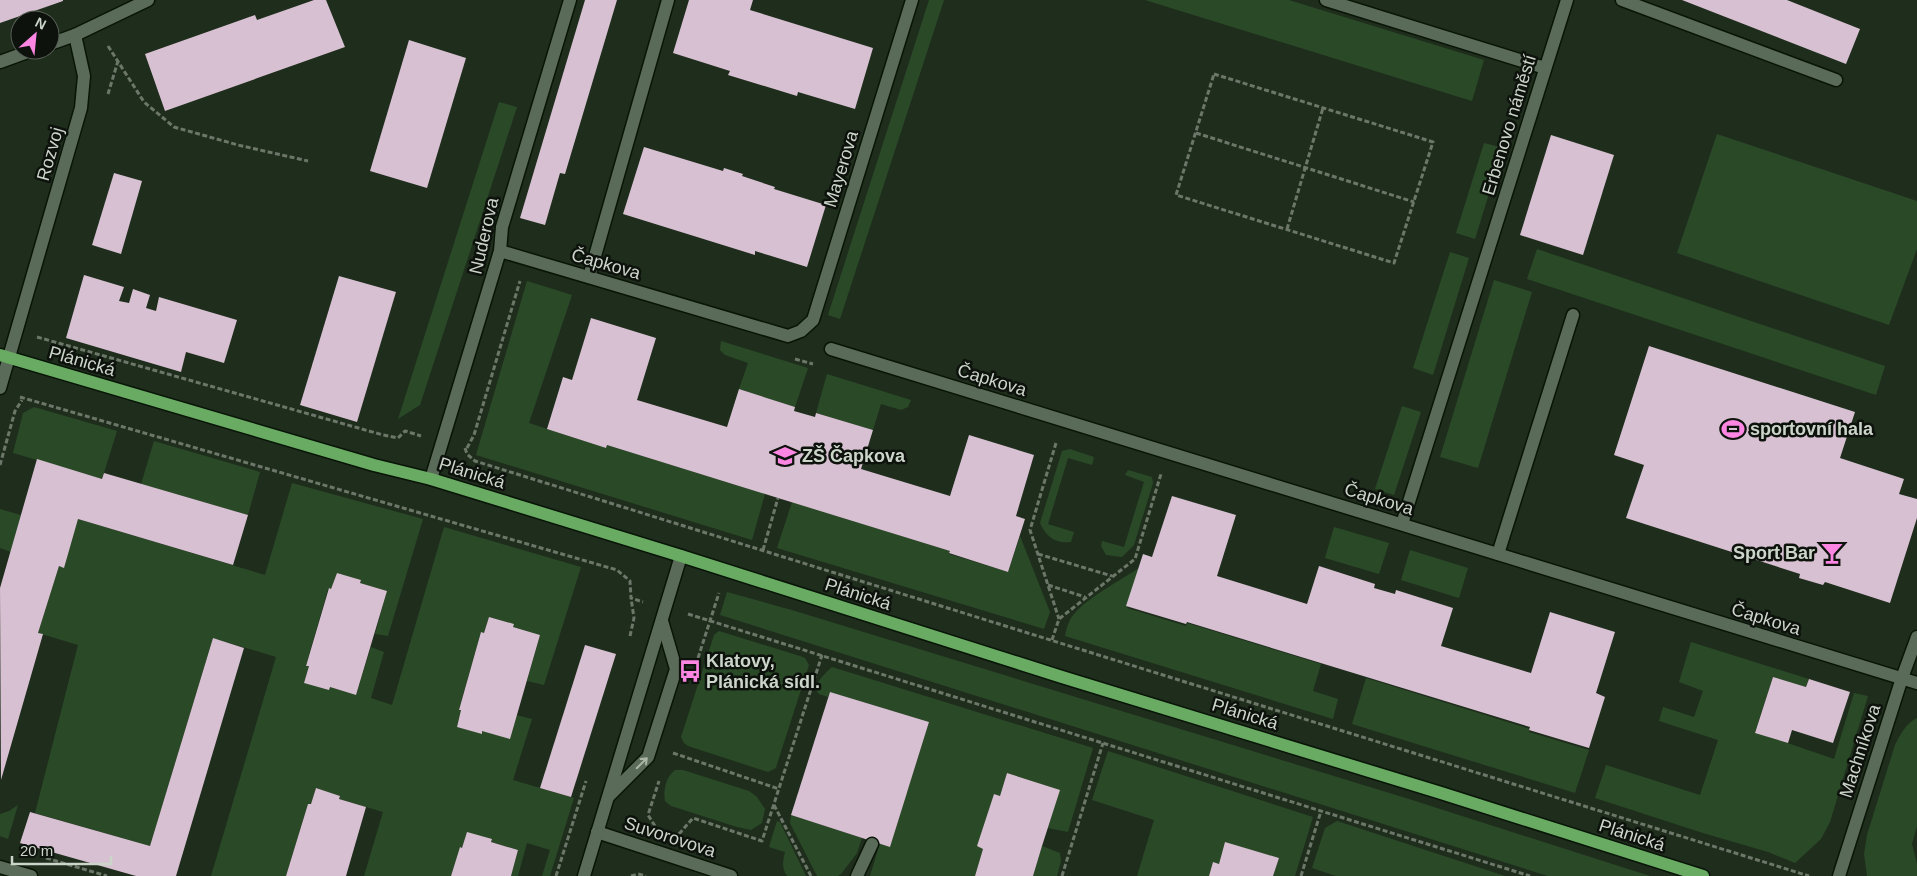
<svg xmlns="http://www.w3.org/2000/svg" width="1917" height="876" font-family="Helvetica,sans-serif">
	<rect width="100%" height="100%" fill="#1f2d1d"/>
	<g fill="#2a4a27">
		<polygon points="929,0 944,0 840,319 828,315"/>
		<polygon points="1145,0 1289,0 1484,60 1472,101"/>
		<polygon points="499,102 517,107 420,405 398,419"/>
		<polygon points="1717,134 1917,201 1917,249 1889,325 1677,253"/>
		<polygon points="1484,143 1503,148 1475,239 1456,233"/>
		<polygon points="1537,249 1885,366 1876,395 1527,279"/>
		<polygon points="1450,252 1469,258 1433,375 1413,368"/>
		<polygon points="1494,280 1532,292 1478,468 1440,457"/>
		<polygon points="527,281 572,295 529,423 606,448 607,445 765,494 752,540 476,455"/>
		<polygon points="721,341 808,368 795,407 739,389 748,363 725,355 720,350"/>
		<polygon points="827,374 911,400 908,407 901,410 881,404 873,430 816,413"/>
		<polygon points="1402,406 1421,412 1394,495 1375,489"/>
		<polygon points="34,407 117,431 102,479 13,453 23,413"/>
		<polygon points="154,441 260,472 248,515 141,484"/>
		<path d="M1070,449L1094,457L1092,465L1068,458L1048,524L1074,532L1071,542C1056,544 1046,537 1040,523L1062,451Z"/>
		<polygon points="1128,470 1152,477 1153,483 1134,545 1122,557 1106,555 1101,546 1102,541 1124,547 1144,482 1125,475"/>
		<polygon points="292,483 423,519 388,636 375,634 387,591 360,583 361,580 337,573 331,589 328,589 306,665 309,666 304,683 330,687 356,695 371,647 384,652 371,698 392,705 444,527 581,567 544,685 527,681 540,635 513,627 513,624 489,617 484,633 481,632 459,709 461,710 457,726 482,733 482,731 516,715 532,719 513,780 574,798 550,876 542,876 550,850 527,843 518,876 511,876 518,850 491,842 492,839 462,848 460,847 451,876 364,876 383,812 339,799 340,796 316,788 311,804 308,804 286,876 211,876 276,657 213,638 150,846 35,813 78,645 38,633 59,566 78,519 265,575"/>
		<polygon points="792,502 950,551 949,554 1008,572 1020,536 1050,612 1044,629 777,548"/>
		<polygon points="0,509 21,515 11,552 0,548"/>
		<polygon points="1334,527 1389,543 1379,574 1325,558"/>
		<polygon points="1410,550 1468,568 1459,598 1401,580"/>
		<path d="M1139,568L1127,608L1186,626L1187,623L1321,664L1313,691L1338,699L1333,719L1065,636C1067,628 1068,621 1074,614C1087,598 1121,580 1139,568Z"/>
		<polygon points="727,592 795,611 1409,799 1650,876 1548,876 720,615"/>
		<polygon points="719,631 800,656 805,658 809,665 777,764 776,768 768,772 688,746 684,743 681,737 714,635"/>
		<polygon points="1691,642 1809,679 1806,687 1773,677 1755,732 1834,759 1854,693 1868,696 1830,822 1821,839 1795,863 1768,852 1703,833 1595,798 1606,765 1700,795 1718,740 1659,721 1663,707 1694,717 1703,691 1679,682"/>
		<path d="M832,667L1093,748L1068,832L1048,828L1059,790L1007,773L1000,796L994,794L978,846L983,849L975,876H870L880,843L890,846L929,722L830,692L828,697L819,694L815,689C819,679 824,674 832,667Z"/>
		<polygon points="1366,678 1530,729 1529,732 1589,750 1575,793 1352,724"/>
		<path d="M1917,718V826L1912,844L1917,864V876H1867L1864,854L1867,835L1895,745C1900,735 1906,723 1917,718Z"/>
		<polygon points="1108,751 1313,817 1295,876 1273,876 1279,858 1225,843 1219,864 1213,863 1209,876 1137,876 1154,820 1092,800"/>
		<path d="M675,770H683L749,791L757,797L765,809L762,823L751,830L737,827L671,806L665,801C663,790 666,777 675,770Z"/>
		<polygon points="18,805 8,839 0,836 0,814 9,811"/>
		<polygon points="791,815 862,838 857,853 841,874 838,876 817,876 790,823"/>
		<path d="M777,821L780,822L806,876H787C781,867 783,861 785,852L769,847Z"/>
		<polygon points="1337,821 1505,876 1336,876 1312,868 1325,828"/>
		<polygon points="1042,846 1060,853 1061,861 1057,876 1033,876"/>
	</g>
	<g fill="#d7c0d1">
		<polygon points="0,0 63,0 63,1 0,23"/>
		<polygon points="314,0 326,0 345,47 165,111 145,54 255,15 257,20"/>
		<polygon points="585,0 617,0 565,174 560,173 545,225 520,218"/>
		<polygon points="689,0 753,0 750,10 873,48 855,109 798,92 797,96 728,75 730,71 673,53"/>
		<polygon points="1682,0 1787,0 1860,29 1846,64"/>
		<polygon points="409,40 466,58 427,188 370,171"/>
		<polygon points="1551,135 1614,155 1583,255 1520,235"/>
		<polygon points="644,147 723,171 724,168 743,174 742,176 775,187 774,189 826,205 807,267 755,251 755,255 623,214"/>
		<polygon points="114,173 142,181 121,254 92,245"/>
		<polygon points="84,275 124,287 119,301 129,303 133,289 150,295 146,308 156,311 159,297 237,320 224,363 186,352 181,372 66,338"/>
		<polygon points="339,276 396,292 357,422 300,405"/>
		<polygon points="591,318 656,338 637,400 727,427 739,389 795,407 794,411 815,417 816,413 873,430 861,469 950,496 969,435 1034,455 1016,516 1025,519 1008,572 949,553 950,551 778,498 607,445 606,448 547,429 563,377 572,380"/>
		<polygon points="1649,346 1855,412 1840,458 1904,479 1899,494 1917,499 1917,518 1890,603 1825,582 1823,585 1799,578 1800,574 1626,518 1644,465 1614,455"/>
		<polygon points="37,459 102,479 104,473 248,515 233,565 78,519 64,568 59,566 38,633 43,634 1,780 0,588"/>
		<polygon points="1172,496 1236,515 1217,576 1307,604 1319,566 1375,584 1374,588 1395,594 1396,590 1453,608 1441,646 1531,673 1550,612 1615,632 1596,693 1605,697 1589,748 1529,730 1530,727 1187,622 1186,624 1126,606 1143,554 1152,557"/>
		<polygon points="337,573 361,580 360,583 387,591 356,695 330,687 329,690 304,683 309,666 306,666 329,588 331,589"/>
		<polygon points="489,617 514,624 513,627 540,635 510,739 482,731 482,734 457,727 461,710 459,710 481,632 484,633"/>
		<polygon points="213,638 244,648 176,876 136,876 20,843 30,812 150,846"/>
		<polygon points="585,645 616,654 571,797 540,788"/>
		<polygon points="1773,677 1806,687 1809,679 1850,692 1833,743 1792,730 1788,743 1755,733"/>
		<polygon points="830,692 929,722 890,847 791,815"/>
		<polygon points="1007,773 1060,790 1042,846 1033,876 975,876 983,849 977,846 994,794 1000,796"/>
		<polygon points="316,788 340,796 339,799 366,807 346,876 286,876 308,804 311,804"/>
		<polygon points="467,832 492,839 491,842 518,850 511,876 451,876 460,847 462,848"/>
		<polygon points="1225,842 1279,858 1273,876 1209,876 1213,862 1219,864"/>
	</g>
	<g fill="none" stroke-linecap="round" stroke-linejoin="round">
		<defs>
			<g id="minor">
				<polyline points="1326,0 1545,68"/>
				<polyline points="1622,0 1836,80"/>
				<polyline points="50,44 75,35"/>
				<polyline points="0,62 33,50"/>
				<polyline points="500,251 788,336 801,331 813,320 912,0"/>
				<polyline points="589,277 668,0"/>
				<polyline points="831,349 1917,683"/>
				<polyline points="0,388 81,108 84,76 75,35 148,0"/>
				<polyline points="431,479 500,251 502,227 570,0"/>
				<polyline points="1402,524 1567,0"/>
				<polyline points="1498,554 1573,315"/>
				<polyline points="609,796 648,757 676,669 662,621"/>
				<polyline points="597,832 731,876"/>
				<polyline points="0,867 31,876"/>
				<polyline points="584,876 681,556"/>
				<polyline points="857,876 872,844"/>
				<polyline points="1839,876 1902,678 1917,637"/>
			</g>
			<polyline id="major" points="0,355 374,465 431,479 681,556 1062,677 1441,793 1703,876"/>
		</defs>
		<use href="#minor" stroke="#081507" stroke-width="15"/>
		<use href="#major" stroke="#081507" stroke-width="15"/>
		<g stroke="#6c776a" stroke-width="3" stroke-dasharray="5 2.5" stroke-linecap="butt">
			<polyline points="108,46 144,102 174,127 238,145 308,161"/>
			<polygon points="1214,74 1433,142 1394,263 1176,195"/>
			<polyline points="108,94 118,61"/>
			<polyline points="1196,133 1414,202"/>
			<polyline points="1287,229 1323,108"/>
			<polyline points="37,337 383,435 398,438 405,431 421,436"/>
			<polyline points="795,359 813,364"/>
			<polyline points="20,397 617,570 630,581 631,598 643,602"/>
			<polyline points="1056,443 1030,530 1059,619"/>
			<polyline points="465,448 467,454 475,461 1809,876"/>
			<polyline points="467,448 474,435 520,281"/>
			<polyline points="0,465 15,411 22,400"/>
			<polyline points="763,550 778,498"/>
			<polyline points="1038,554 1112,576"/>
			<polyline points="1048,585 1085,597"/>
			<polyline points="688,614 1530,876"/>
			<polyline points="630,636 634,618 631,598"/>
			<polyline points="1052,640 1059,619 1135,559 1161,474"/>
			<polyline points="698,658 719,593"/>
			<polyline points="673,753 779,789"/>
			<polyline points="774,805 811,876"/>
			<polyline points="655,826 648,815 659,781"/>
			<polyline points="679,834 693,818 762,841 822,655"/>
			<polyline points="46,858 107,876"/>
			<polyline points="556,876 586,781"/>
			<polyline points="631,876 638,874 646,876"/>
			<polyline points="1062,876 1103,743"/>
			<polyline points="1301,876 1321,811"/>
		</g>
		<use href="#minor" stroke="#5b6b59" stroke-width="12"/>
		<use href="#major" stroke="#69ab63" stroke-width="12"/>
	</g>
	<defs><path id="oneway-shaft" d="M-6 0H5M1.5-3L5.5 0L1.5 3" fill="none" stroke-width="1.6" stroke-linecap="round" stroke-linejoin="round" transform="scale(1.25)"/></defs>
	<use stroke="#aab5a8" href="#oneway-shaft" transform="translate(642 763) rotate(-45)"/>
	<defs>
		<symbol id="stadium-bare" viewBox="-9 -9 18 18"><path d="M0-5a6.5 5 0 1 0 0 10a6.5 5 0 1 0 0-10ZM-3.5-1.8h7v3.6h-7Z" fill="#fd86e2" stroke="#0d130c" stroke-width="2.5" paint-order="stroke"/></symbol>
		<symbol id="school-bare" viewBox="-9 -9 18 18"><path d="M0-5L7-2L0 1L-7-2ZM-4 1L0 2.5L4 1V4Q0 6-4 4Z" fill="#fd86e2" stroke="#0d130c" stroke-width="2.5" paint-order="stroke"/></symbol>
		<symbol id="bar-bare" viewBox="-9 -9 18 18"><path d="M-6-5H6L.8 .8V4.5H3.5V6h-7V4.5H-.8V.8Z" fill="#fd86e2" stroke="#0d130c" stroke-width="2.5" paint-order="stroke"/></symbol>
		<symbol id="bus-bare" viewBox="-9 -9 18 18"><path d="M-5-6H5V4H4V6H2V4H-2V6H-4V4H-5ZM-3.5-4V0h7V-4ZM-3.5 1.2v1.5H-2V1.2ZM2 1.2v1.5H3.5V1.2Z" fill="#fd86e2" stroke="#0d130c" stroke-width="2.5" paint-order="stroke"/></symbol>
	</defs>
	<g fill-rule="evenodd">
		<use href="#stadium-bare" x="1717" y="413" width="32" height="32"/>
		<use href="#school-bare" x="769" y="440" width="32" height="32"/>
		<use href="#bar-bare" x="1816" y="537" width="32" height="32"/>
		<use href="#bus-bare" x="674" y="655" width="32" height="32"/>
	</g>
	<g text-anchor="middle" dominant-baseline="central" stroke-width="5" stroke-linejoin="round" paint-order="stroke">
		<g font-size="18" fill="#ccd5ca" stroke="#0d130c">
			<text transform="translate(1509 125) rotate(-73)">Erbenovo náměstí</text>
			<text transform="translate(50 154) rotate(-74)">Rozvoj</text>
			<text transform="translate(841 169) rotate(-73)">Mayerova</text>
			<text transform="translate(484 236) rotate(-77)">Nuderova</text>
			<text transform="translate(606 264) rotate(16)">Čapkova</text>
			<text transform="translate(82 361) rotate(16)">Plánická</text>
			<text transform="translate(992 380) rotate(17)">Čapkova</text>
			<text transform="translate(472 473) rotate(17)">Plánická</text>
			<text transform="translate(1379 499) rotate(17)">Čapkova</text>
			<text transform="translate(858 594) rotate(18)">Plánická</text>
			<text transform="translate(1766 619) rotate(17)">Čapkova</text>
			<text transform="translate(1245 714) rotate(17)">Plánická</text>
			<text transform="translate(1860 751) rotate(-72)">Machníkova</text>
			<text transform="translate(1632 835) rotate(18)">Plánická</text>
			<text transform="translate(670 837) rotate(18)">Suvorovova</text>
		</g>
		<g font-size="18" font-weight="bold" fill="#ccd5ca" stroke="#0d130c" text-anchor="start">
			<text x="1750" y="429">sportovní hala</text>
			<text x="802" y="456">ZŠ Čapkova</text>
			<text x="1815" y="553" text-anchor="end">Sport Bar</text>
			<text x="706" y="661">Klatovy,<tspan x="706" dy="21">Plánická sídl.</tspan></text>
		</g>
	</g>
	<g transform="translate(35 35) rotate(27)"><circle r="24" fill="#0d130c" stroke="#596158"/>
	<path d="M0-4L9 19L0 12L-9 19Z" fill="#fd86e2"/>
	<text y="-8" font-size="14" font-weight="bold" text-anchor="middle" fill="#ccd5ca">N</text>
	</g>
	<path d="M12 856v8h99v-8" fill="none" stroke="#ccd5ca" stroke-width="2.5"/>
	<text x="20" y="856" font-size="15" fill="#ccd5ca" stroke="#0d130c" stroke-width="4" paint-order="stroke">20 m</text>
</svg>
